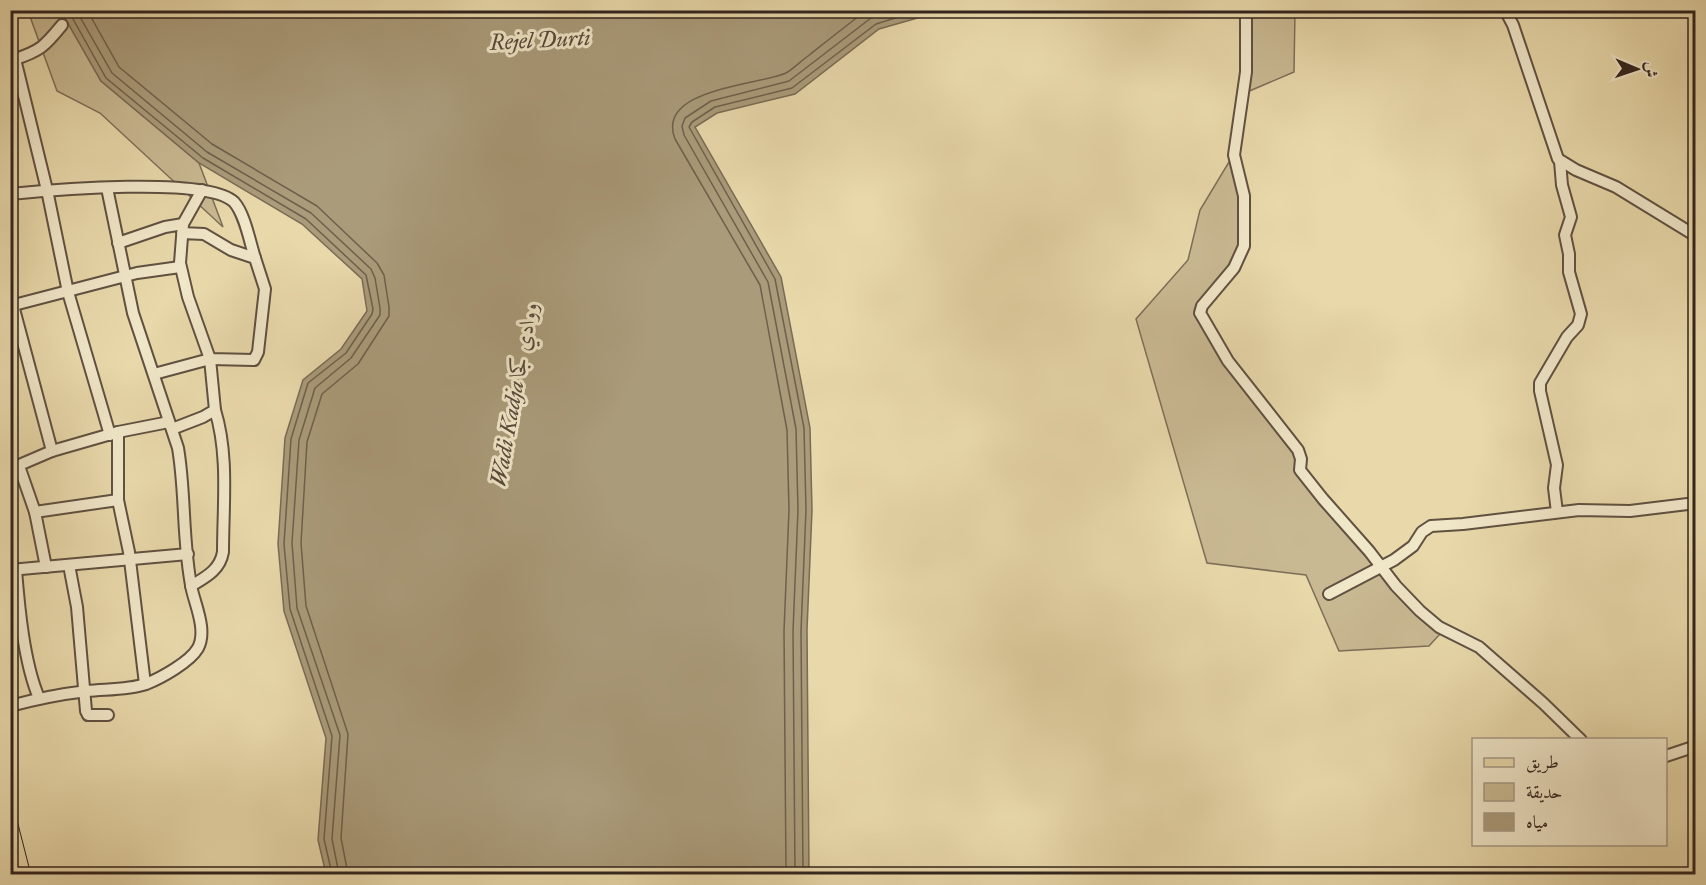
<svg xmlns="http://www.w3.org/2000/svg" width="1706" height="885" font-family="'IM FELL Great Primer',Amiri,serif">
	<rect width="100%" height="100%" fill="#e8d8aa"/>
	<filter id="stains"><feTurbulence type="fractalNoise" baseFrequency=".00333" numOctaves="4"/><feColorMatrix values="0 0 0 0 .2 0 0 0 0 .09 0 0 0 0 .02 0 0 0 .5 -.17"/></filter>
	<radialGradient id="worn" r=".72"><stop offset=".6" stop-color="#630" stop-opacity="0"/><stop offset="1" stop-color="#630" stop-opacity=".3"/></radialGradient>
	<g fill="#c9b992" stroke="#7e6e58" stroke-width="1.5">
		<polygon points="28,11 61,11 101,81 199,163 223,227 100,113 57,91"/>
		<polygon points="1249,11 1295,11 1294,72 1247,92"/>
		<path d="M1232,157L1242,196V246L1199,313L1297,451L1299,471L1377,566C1392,592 1415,617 1440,634L1429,646L1339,651L1306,575L1207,563L1136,319L1188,260L1200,210Z"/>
	</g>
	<polygon fill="#aa9b7a" stroke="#7a6b55" stroke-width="1.5" points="61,11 942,11 879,29 795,94 717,113 695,127 781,277 810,428 812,510 807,630 809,874 326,874 318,840 326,738 284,611 278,544 285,438 303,380 341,349 367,311 362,279 302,224 199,163 101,81"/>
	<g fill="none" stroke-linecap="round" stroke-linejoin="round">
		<g stroke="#6e604c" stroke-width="1.5">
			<polyline points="68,10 106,78 203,158 306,219 366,275 373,309 372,314 346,353 308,383 291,439 284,544 290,609 332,736 324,839 332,874"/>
			<polyline points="76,10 112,73 207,152 311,213 371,269 375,278 380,308 380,315 351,358 315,388 299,440 292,543 297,608 340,735 332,839 339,874"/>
			<polyline points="87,10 119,67 212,144 317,206 377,263 384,275 389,307 389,316 358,364 322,394 307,442 301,543 306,606 348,734 341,838 348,874"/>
			<path d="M786,874L784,631L789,510L787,430L760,285L675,139C655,88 761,85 786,73C793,69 801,61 808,56C827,41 847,25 867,10"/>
			<polyline points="795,874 793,631 798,510 796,429 768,282 684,135 682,126 685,118 711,101 789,81 871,18 895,10"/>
			<polyline points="803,874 801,631 806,510 804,428 775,279 689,127 692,122 715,107 792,88 876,24 921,10"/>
		</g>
		<defs>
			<g id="minor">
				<polyline points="1246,10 1246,72 1234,155 1244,196 1244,246 1234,268 1202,306 1200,313 1203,318 1228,361 1298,450 1301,459 1300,470 1323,499 1369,551 1396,586 1420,611 1439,627 1479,647 1543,703 1581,740"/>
				<polyline points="1505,10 1513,25 1558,159 1576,170 1616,187 1696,236"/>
				<polyline points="10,59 15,59 47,190 68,292 110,435"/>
				<path d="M15,59C40,51 45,46 62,25"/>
				<path d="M10,194C50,190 208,176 234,202C245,214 250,243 255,258"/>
				<polyline points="182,233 204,234 231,250 255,258 265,289 258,352 254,360 210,359 188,297 180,263 183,224 202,190"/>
				<polyline points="118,243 165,227 183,224"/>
				<polyline points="10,294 52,451"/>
				<polyline points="14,305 137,273 180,267"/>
				<polyline points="154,374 210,359 215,410 203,417 172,429"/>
				<polyline points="118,432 118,500 129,552 145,684"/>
				<polyline points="19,466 35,512 46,567"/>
				<polyline points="10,469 52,451 118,432 169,422"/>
				<polyline points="35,512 118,500"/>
				<polyline points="1557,512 1554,488 1557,465 1540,391 1540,383 1567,337 1578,325 1581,314 1569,272 1569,254 1565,235 1571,217 1562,185 1560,161"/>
				<polyline points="69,565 77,607 86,711 88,715 108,715"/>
				<polyline points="10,570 188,554"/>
				<path d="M16,570C19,608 24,663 39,698"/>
				<path d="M191,586C206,577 220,570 223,552C223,505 229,455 215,410"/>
				<polyline points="1329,594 1394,560 1413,546 1422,532 1431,526 1463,524 1579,510 1630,511 1696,503"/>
				<path d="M10,706C36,699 61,694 87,691C106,689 128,690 146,684C161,678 190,662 198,648C207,631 196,607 192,590C182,543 186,495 178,448L133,313L107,188"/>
				<polyline points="1666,756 1696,746"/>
			</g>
			<polyline id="major" points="10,823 23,874"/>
		</defs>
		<use href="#minor" stroke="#605141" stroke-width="14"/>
		<use href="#major" stroke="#32241e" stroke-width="16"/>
		<use href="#minor" stroke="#f0e6c8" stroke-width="10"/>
		<use href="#major" stroke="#e8d8aa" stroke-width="14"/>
	</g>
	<g text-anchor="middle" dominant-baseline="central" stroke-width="6" stroke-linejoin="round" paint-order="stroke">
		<g font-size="22" font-style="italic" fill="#56483a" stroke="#f0e6c8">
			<text transform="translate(540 40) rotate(-3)">Rejel Durti</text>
			<text transform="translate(514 394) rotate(-80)">Wadi Kadja ووادي كجا</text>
		</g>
	</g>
	<rect width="1706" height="885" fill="none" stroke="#e8d8aa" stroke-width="36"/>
	<rect x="12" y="12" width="1682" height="861" fill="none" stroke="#32241e" stroke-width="3"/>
	<rect x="18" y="18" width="1670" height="849" fill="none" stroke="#32241e" stroke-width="1.5"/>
	<rect x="1472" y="738" width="195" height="108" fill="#f0e6c8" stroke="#a49884" stroke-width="1.5"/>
	<rect x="1484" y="758" width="30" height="9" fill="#e8d8aa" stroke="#a49884" stroke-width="1.5"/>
	<text x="1526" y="768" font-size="18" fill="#32241e">طريق</text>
	<rect x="1484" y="783" width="30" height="18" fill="#c9b992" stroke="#a49884" stroke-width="1.5"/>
	<text x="1526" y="798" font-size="18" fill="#32241e">حديقة</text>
	<rect x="1484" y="813" width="30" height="18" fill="#aa9b7a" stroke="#a49884" stroke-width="1.5"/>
	<text x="1526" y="828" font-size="18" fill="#32241e">مياه</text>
	<g transform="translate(1637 69) rotate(92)" stroke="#f0e6c8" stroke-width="4.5" paint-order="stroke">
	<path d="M0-4.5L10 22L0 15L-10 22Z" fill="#32241e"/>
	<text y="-9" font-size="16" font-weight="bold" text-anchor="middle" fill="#32241e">ش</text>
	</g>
	<rect width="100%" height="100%" filter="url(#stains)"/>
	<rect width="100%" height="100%" fill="url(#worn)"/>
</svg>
